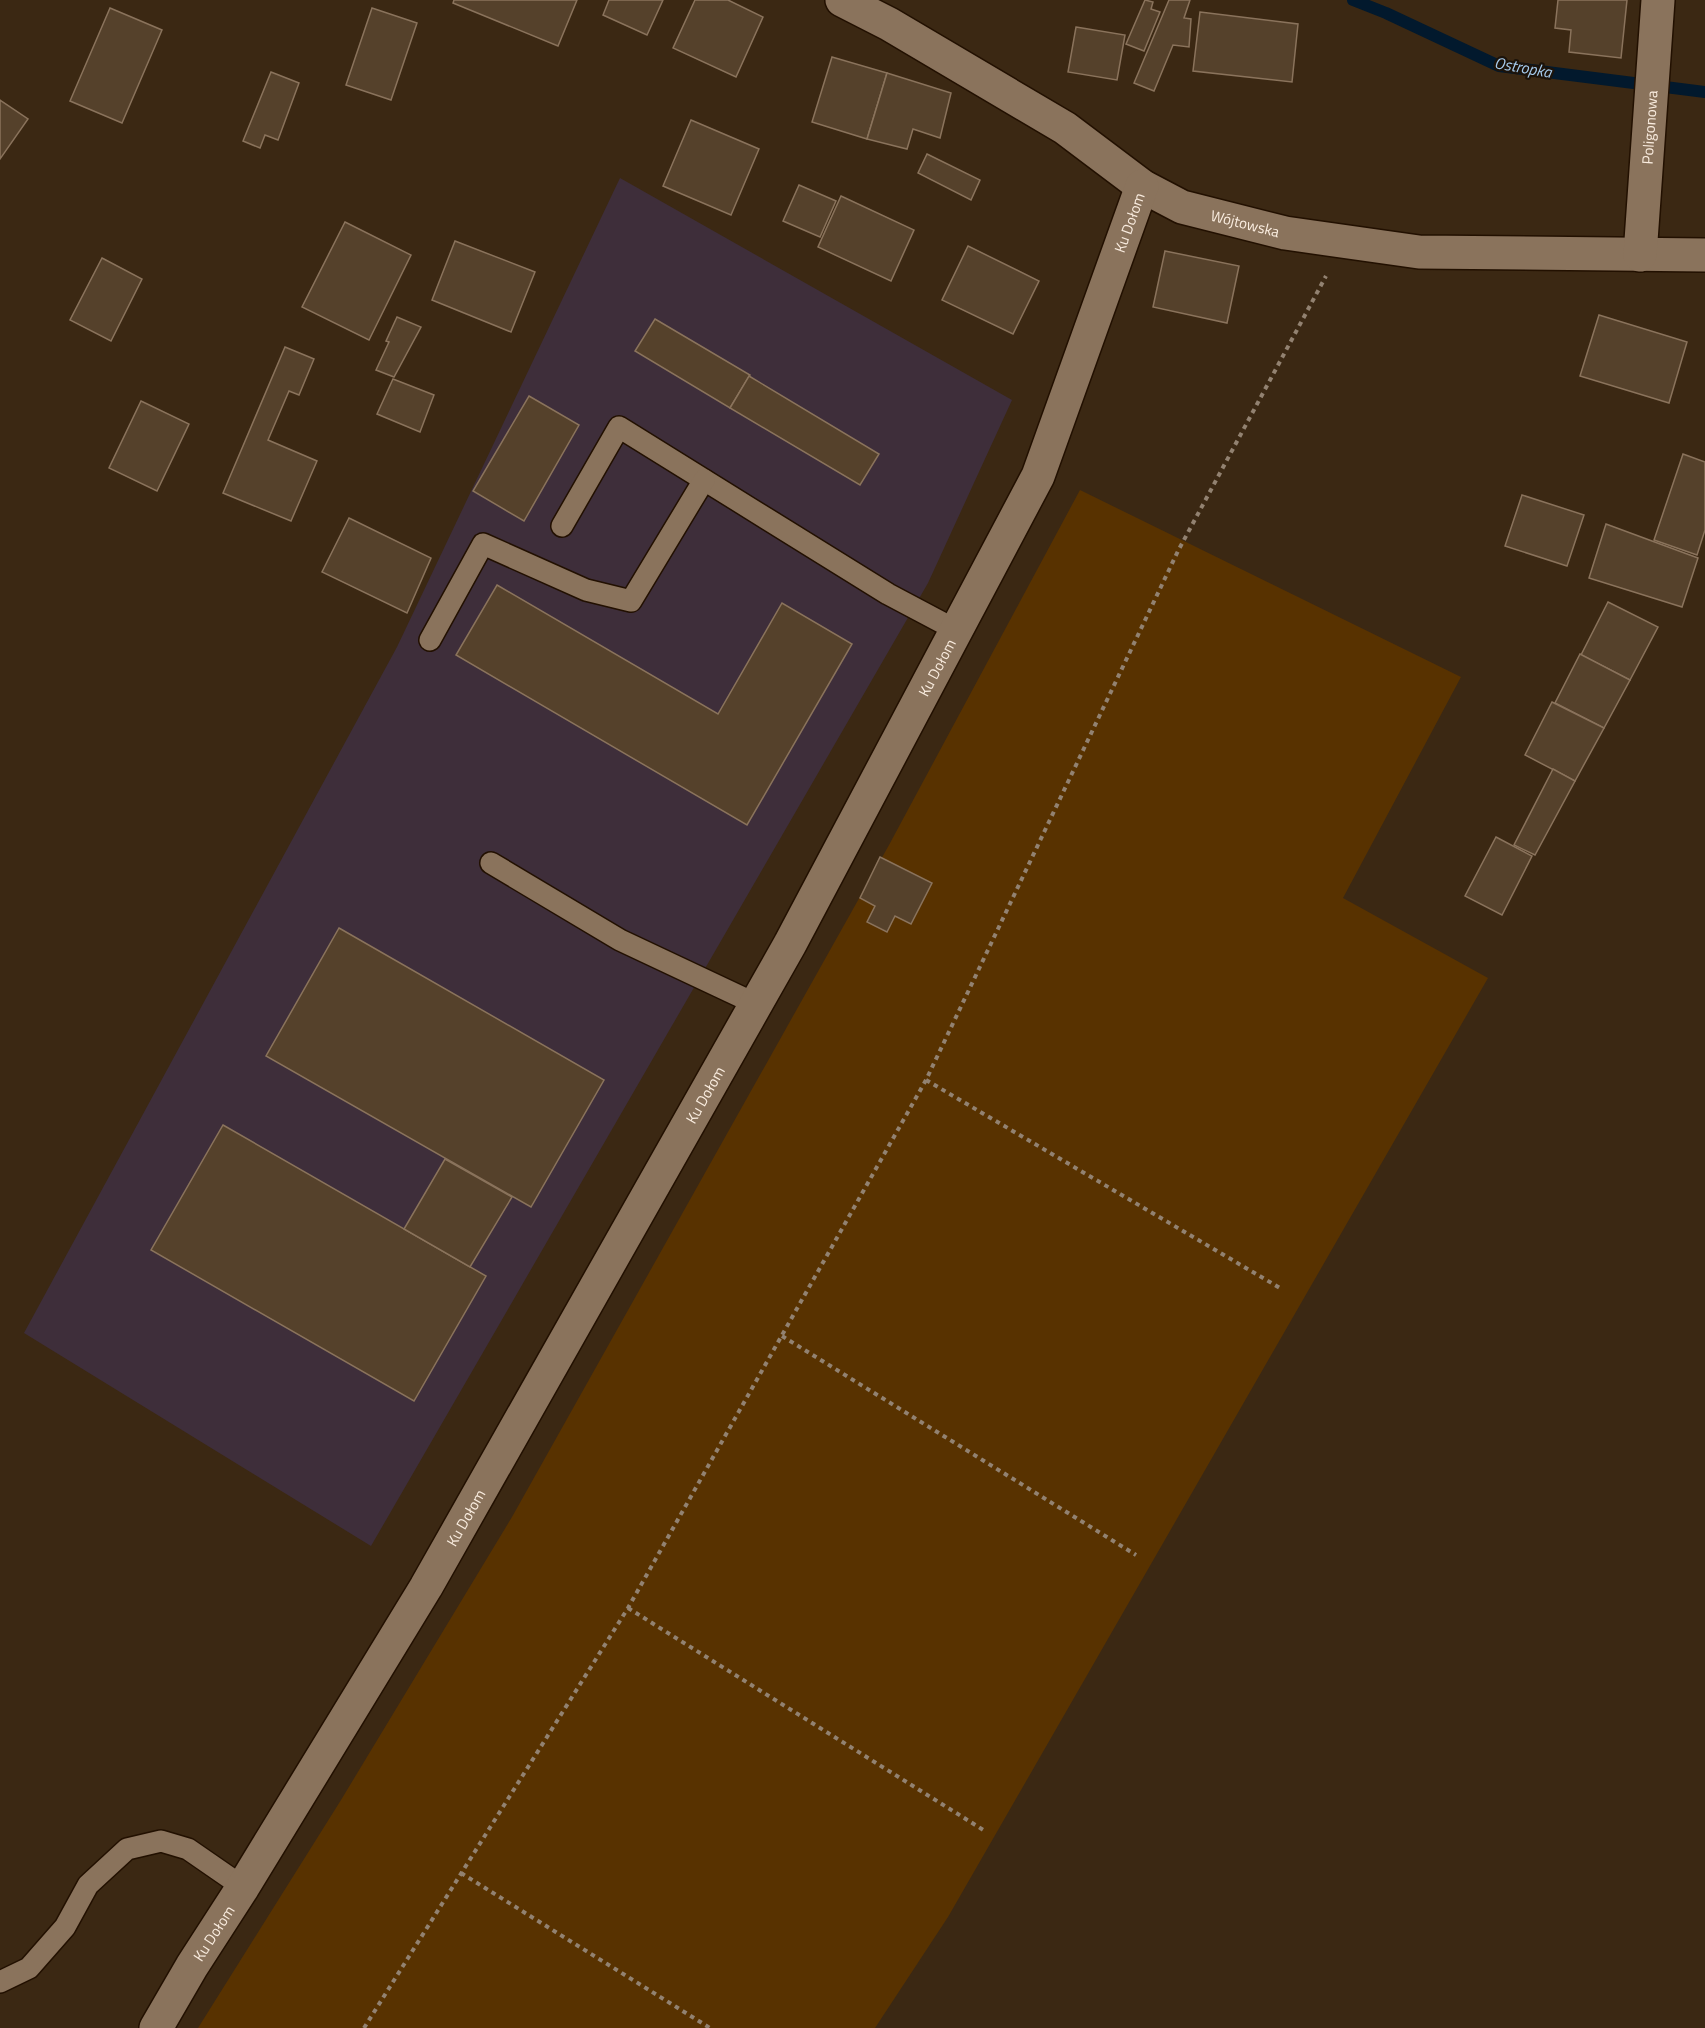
<svg xmlns="http://www.w3.org/2000/svg" width="1705" height="2028" font-family="'Titillium Web',sans-serif">
	<rect width="100%" height="100%" fill="#3b2813"/>
	<polygon fill="#3e2e3a" points="620,178 1012,400 928,583 371,1546 24,1333 397,647"/>
	<polygon fill="#583200" points="1080,490 1461,677 1343,898 1488,978 948,1917 875,2028 198,2028 341,1800 512,1517 889,845"/>
	<g fill="none" stroke-linecap="round" stroke-linejoin="round">
		<polyline stroke="#02192d" stroke-width="12" points="1353,0 1386,13 1499,66 1705,92"/>
	</g>
	<g fill="#55412b" stroke="#8a735c" stroke-width="1.5">
		<polygon points="454,0 577,0 558,46 453,3"/>
		<polygon points="609,0 663,0 647,35 603,15"/>
		<polygon points="695,0 728,0 763,17 736,77 673,48"/>
		<polygon points="1145,0 1153,2 1151,9 1160,12 1144,51 1126,44"/>
		<polygon points="1169,0 1190,0 1184,18 1191,19 1189,47 1173,45 1154,91 1134,83"/>
		<polygon points="1558,0 1627,0 1621,58 1569,52 1571,30 1555,28"/>
		<polygon points="110,8 162,30 122,123 70,101"/>
		<polygon points="372,8 417,23 391,100 346,85"/>
		<polygon points="1200,12 1298,24 1292,82 1193,71"/>
		<polygon points="1076,27 1125,35 1117,80 1068,72"/>
		<polygon points="832,57 887,73 867,139 812,122"/>
		<polygon points="271,72 299,83 278,140 265,135 260,148 243,141"/>
		<polygon points="887,73 951,93 940,138 913,129 907,149 867,139"/>
		<polygon points="0,100 28,119 0,159"/>
		<polygon points="691,120 759,149 731,215 663,186"/>
		<polygon points="927,154 980,180 971,200 918,173"/>
		<polygon points="799,185 836,201 820,237 783,221"/>
		<polygon points="841,196 914,230 891,281 818,247"/>
		<polygon points="345,222 411,255 369,340 302,307"/>
		<polygon points="455,241 535,272 511,332 432,300"/>
		<polygon points="968,246 1039,281 1013,334 942,300"/>
		<polygon points="1165,251 1239,266 1227,323 1153,307"/>
		<polygon points="102,258 142,279 111,341 70,320"/>
		<polygon points="1599,315 1687,342 1669,403 1580,376"/>
		<polygon points="397,317 421,327 394,377 376,370 389,342 386,341"/>
		<polygon points="655,319 750,375 730,408 635,351"/>
		<polygon points="285,347 314,359 299,395 289,391 268,440 317,461 291,521 223,493"/>
		<polygon points="749,376 879,454 860,485 730,408"/>
		<polygon points="393,379 434,395 420,432 377,414"/>
		<polygon points="529,396 579,425 524,521 473,491"/>
		<polygon points="141,401 189,424 157,491 109,468"/>
		<polygon points="1683,454 1705,462 1705,530 1697,555 1654,540"/>
		<polygon points="1522,495 1584,515 1567,566 1505,546"/>
		<polygon points="349,518 431,558 407,613 322,572"/>
		<polygon points="1606,524 1698,558 1682,607 1589,578"/>
		<polygon points="497,585 718,714 782,603 852,644 747,825 456,655"/>
		<polygon points="1608,602 1658,627 1630,680 1581,655"/>
		<polygon points="1580,654 1630,680 1604,728 1555,703"/>
		<polygon points="1552,702 1604,728 1575,781 1525,755"/>
		<polygon points="1553,769 1575,781 1535,855 1514,845"/>
		<polygon points="1496,837 1532,856 1502,915 1465,896"/>
		<polygon points="880,857 932,883 911,924 895,916 887,932 867,922 875,906 860,898"/>
		<polygon points="339,928 604,1080 531,1207 266,1056"/>
		<polygon points="223,1125 486,1276 414,1401 151,1250"/>
		<polygon points="445,1159 512,1197 470,1267 404,1229"/>
	</g>
	<g fill="none" stroke-linecap="round" stroke-linejoin="round">
		<defs>
			<g id="lane">
				<polyline points="562,526 619,427 888,594 956,630"/>
				<polyline points="430,640 483,544 586,590 631,601 704,480"/>
				<polyline points="491,863 620,940 756,1004"/>
				<polyline points="0,1982 29,1968 65,1927 88,1885 127,1849 161,1841 188,1849 243,1887"/>
			</g>
			<g id="street">
				<path id="s1" d="M842,0L889,24L1065,128L1142,186L1182,207L1285,233L1419,252L1705,255"/>
				<path id="s2" d="M1640,255L1658,0"/>
				<path id="s3" d="M156,2028L192,1966L243,1887L426,1587L790,944L1038,476L1142,186"/>
			</g>
		</defs>
		<use href="#lane" stroke="#221000" stroke-width="24"/>
		<use href="#street" stroke="#221000" stroke-width="36"/>
		<g stroke="#928271" stroke-width="4" stroke-dasharray="4.5 4.5" stroke-linecap="butt">
			<polyline points="926,1080 1280,1288"/>
			<polyline points="782,1336 1136,1555"/>
			<polyline points="628,1608 985,1831"/>
			<polyline points="461,1873 710,2028"/>
			<polyline points="364,2028 628,1608 926,1080 1178,551 1326,276"/>
		</g>
		<use href="#lane" stroke="#8a735c" stroke-width="21"/>
		<use href="#street" stroke="#8a735c" stroke-width="33"/>
	</g>
	<g text-anchor="middle" dominant-baseline="central" stroke-width="4.5" stroke-linejoin="round" paint-order="stroke">
		<g font-size="15" fill="#faede0" stroke="#1c130a">
			<text stroke="none"><textPath href="#s2" startOffset="128">Poligonowa</textPath></text>
			<text stroke="none"><textPath href="#s3" startOffset="2055">Ku Dołom</textPath></text>
			<text stroke="none"><textPath href="#s1" startOffset="464">Wójtowska</textPath></text>
			<text stroke="none"><textPath href="#s3" startOffset="1569">Ku Dołom</textPath></text>
			<text stroke="none"><textPath href="#s3" startOffset="1083">Ku Dołom</textPath></text>
			<text stroke="none"><textPath href="#s3" startOffset="597">Ku Dołom</textPath></text>
			<text stroke="none"><textPath href="#s3" startOffset="111">Ku Dołom</textPath></text>
		</g>
		<g font-size="16" font-style="italic" fill="#a6cbed" stroke="#1c130a">
			<text transform="translate(1523 67) rotate(10)">Ostropka</text>
		</g>
	</g>
</svg>
